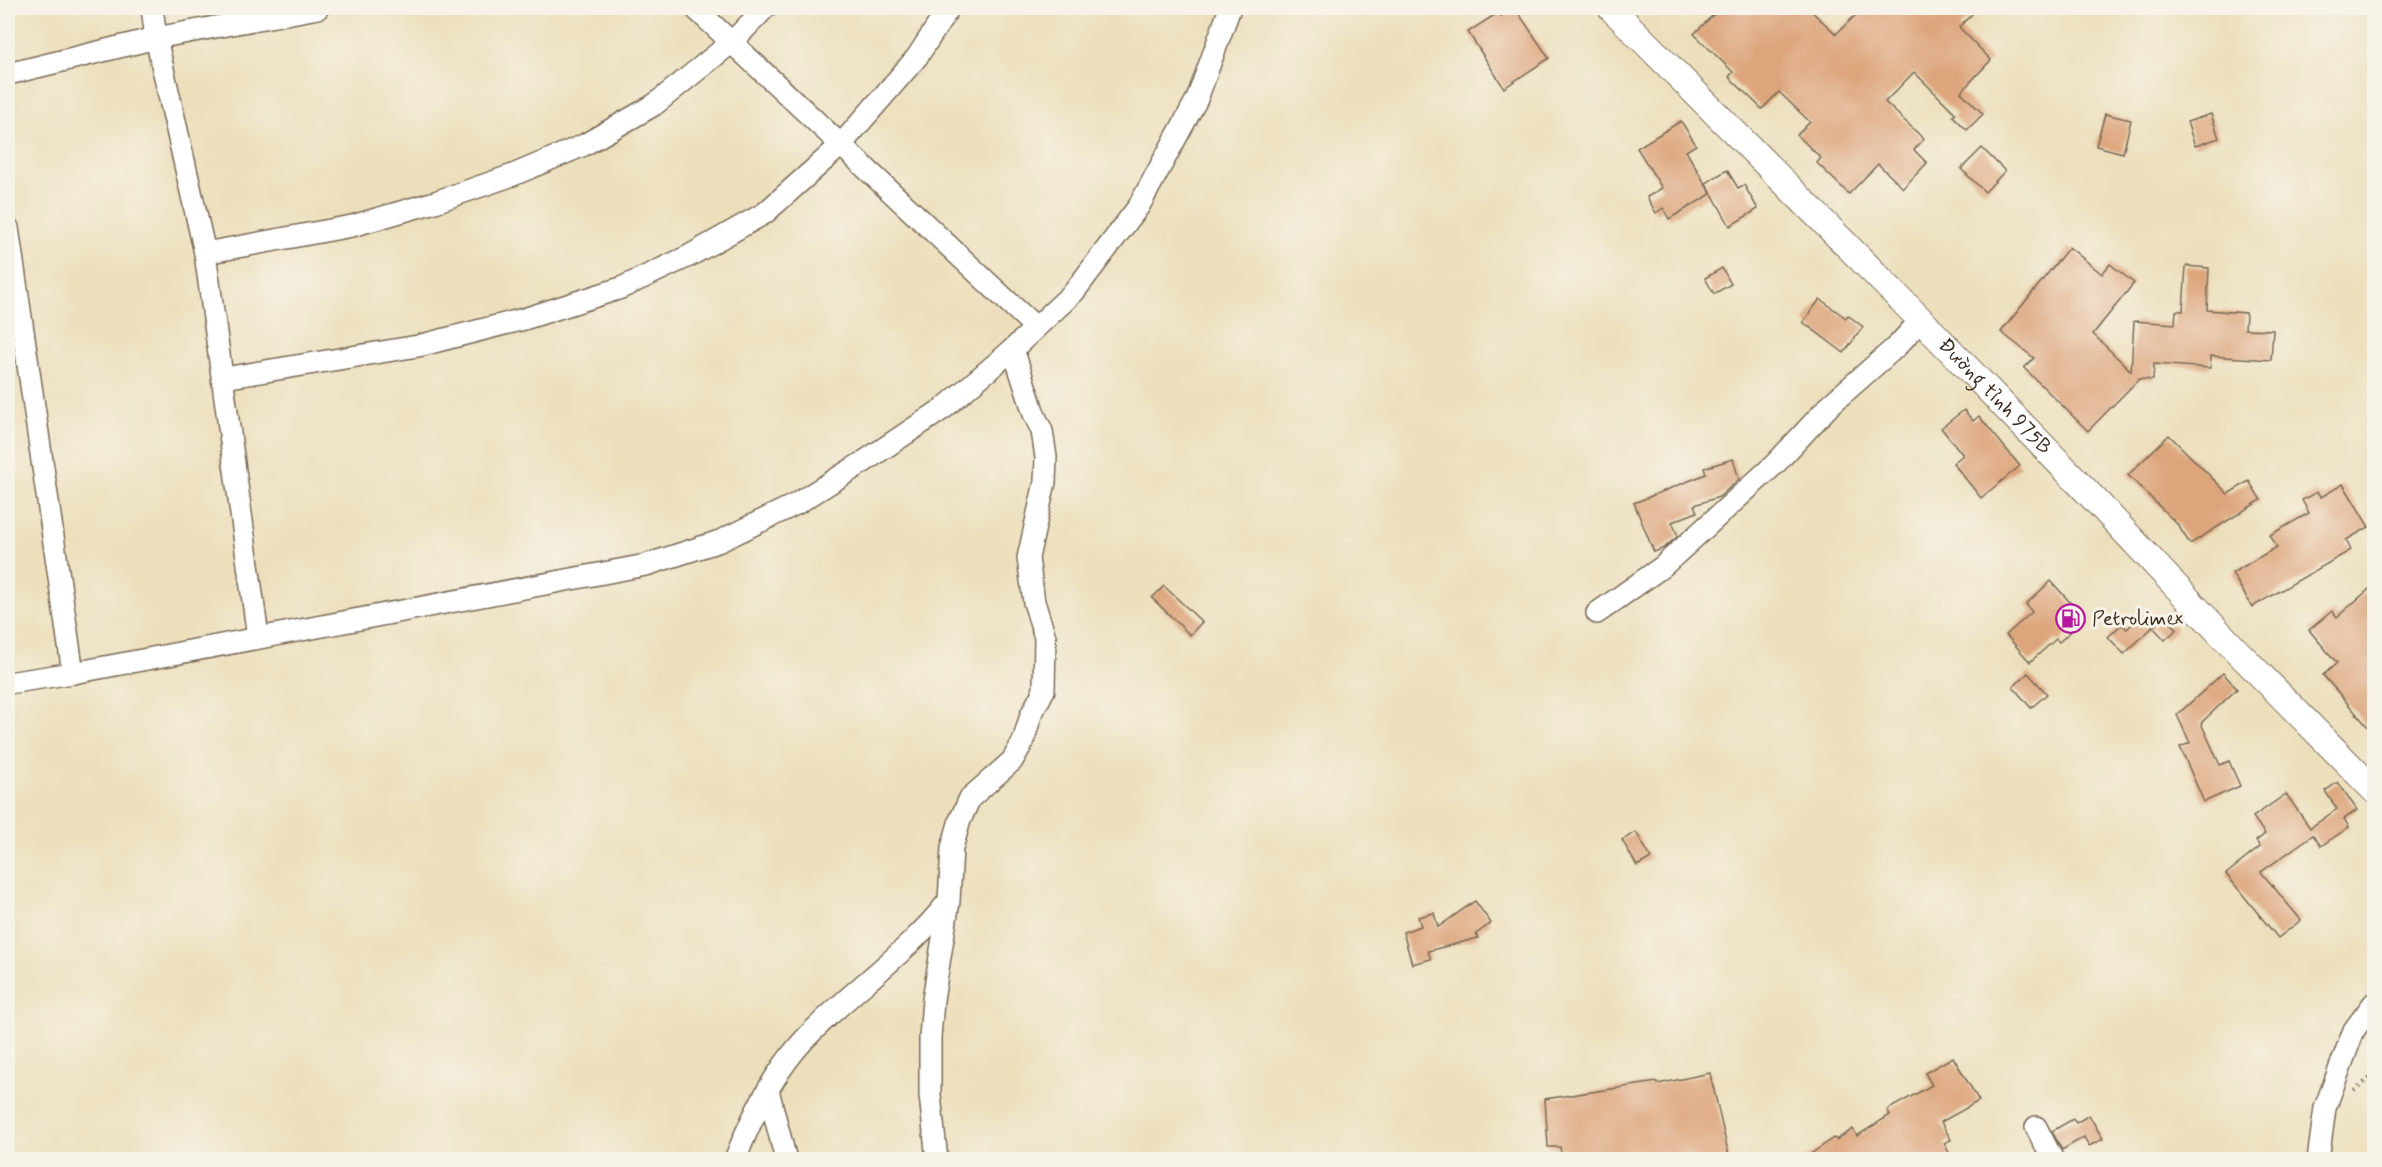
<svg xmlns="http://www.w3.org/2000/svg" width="2382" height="1167" font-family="Mynerve,sans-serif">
	<rect width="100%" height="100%" fill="#f7f3e8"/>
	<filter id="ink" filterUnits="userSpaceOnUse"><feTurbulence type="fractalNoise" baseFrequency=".0167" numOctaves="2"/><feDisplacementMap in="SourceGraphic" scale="12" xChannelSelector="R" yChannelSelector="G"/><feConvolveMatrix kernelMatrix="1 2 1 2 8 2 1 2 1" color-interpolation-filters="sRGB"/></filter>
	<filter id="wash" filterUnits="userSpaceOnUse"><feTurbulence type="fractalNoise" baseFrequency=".008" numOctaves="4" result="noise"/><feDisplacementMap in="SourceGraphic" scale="24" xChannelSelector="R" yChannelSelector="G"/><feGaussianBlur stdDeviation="1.35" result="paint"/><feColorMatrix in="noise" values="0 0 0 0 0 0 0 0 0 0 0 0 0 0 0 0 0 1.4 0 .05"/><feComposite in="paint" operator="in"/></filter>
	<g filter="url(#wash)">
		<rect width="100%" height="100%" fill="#ecdfbc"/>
		<g id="blocks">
			<g fill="#dda57c">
				<polygon points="1515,8 1549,58 1504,88 1468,32 1499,12 1501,16"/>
				<polygon points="1720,8 1808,8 1836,34 1863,8 1978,8 1959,27 1991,60 1961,92 1983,114 1967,130 1953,116 1956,114 1914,72 1885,102 1924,139 1914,150 1927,163 1903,188 1878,164 1849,194 1817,163 1821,158 1797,135 1810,122 1779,92 1762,109 1729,77 1733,72 1694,34"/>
				<polygon points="2105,114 2131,120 2123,153 2096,146"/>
				<polygon points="2211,114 2219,138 2195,146 2187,122"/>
				<polygon points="1681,121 1696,145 1686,151 1711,194 1669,219 1663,208 1656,213 1647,197 1662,188 1637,148"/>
				<polygon points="1982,148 2005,171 1985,192 1961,169"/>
				<polygon points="1727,170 1738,188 1744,185 1758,209 1730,226 1706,183"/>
				<polygon points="2069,247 2102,274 2110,264 2134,283 2093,334 2131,371 2134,321 2175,324 2176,311 2183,311 2186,266 2209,268 2207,310 2246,313 2245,329 2273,330 2271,360 2211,356 2210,368 2154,364 2153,380 2139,379 2088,431 2024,368 2034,358 2001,332"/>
				<polygon points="1722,268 1731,284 1714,294 1705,278"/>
				<polygon points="1820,299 1846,318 1848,315 1863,327 1844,353 1803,322"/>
				<polygon points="1964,410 1973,421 1979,416 2020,466 1981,498 1953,463 1963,455 1941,428"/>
				<polygon points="2169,435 2228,494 2249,481 2261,500 2190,544 2178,525 2128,475"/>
				<polygon points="1733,459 1739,479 1719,497 1694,505 1697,512 1672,522 1678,536 1664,548 1654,552 1634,503 1706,474 1704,468"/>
				<polygon points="2343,484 2369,527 2346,540 2351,550 2252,607 2232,573 2277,547 2270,535 2309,513 2302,500 2317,492 2321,497"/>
				<polygon points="2051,581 2085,619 2059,642 2056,639 2030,662 2006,635 2032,612 2026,604"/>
				<polygon points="2374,585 2374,734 2323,675 2337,663 2309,630 2332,611 2337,617"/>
				<polygon points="1164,586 1202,622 1190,635 1152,598"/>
				<polygon points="2142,615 2153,627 2124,654 2108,637 2122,624 2127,629"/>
				<polygon points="2165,616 2177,629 2165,640 2153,627"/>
				<polygon points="2028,673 2047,694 2031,708 2013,687"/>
				<polygon points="2223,673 2237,689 2201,723 2220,765 2229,761 2240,786 2204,802 2180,747 2190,743 2177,715"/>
				<polygon points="2338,782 2357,810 2344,819 2349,827 2321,846 2313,835 2261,872 2301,920 2278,938 2226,874 2260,847 2256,841 2265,834 2253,817 2286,794 2310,828 2337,809 2325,791"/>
				<polygon points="1636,832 1651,858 1637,866 1622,840"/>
				<polygon points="1475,901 1491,923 1476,934 1478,938 1428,951 1431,959 1412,964 1403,932 1421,926 1418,917 1434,913 1438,927"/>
				<polygon points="1953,1057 1979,1101 1941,1122 1951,1140 1944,1143 1953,1160 1802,1160 1834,1138 1836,1140 1853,1129 1857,1136 1890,1115 1887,1110 1932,1085 1925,1073"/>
				<polygon points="1710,1073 1730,1160 1690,1160 1689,1154 1665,1160 1562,1160 1560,1147 1548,1147 1545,1099 1657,1082 1658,1084"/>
				<polygon points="2089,1115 2103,1139 2089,1146 2084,1137 2062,1150 2052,1131 2073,1119 2076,1123"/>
			</g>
		</g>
	</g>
	<g filter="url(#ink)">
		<use href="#blocks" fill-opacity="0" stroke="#796955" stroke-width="1.5"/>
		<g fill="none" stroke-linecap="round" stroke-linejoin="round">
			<defs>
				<g id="minor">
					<polyline points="152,8 156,38 205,253 258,637"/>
					<polyline points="695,8 1035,327"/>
					<polyline points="8,74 156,38 318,8"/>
					<polyline points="8,228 73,673"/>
					<polyline points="205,253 352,226 435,202 513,175 584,145 654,105 732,42 765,8"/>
					<polyline points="224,378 418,346 524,319 621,288 689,256 765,213 840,146 917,57 949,8"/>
					<polyline points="1597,613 1662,567 1776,463 1831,404 1897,346 1921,320"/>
					<polyline points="8,683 73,673 646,565 720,541 796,504 865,461 944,408 1013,349 1074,292 1139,206 1197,99 1230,8"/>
					<polyline points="768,1090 786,1160"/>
					<polyline points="2036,1127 2053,1160"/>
					<path d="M735,1160C751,1118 773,1074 803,1041C849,992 906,955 948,902"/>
					<polyline points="937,1160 930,1095 930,1038 933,1000 949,901 952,848 960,820 970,798 1012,761 1023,742 1031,715 1044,690 1045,637 1034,602 1028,558 1045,482 1046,457 1042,431 1034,414 1013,349"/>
					<polyline points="2318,1160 2325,1108 2354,1030 2374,1003"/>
				</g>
				<g id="major">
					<path id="s1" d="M1611,8L1921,320L2097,502L2231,645L2374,790"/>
				</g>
			</defs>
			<use href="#minor" stroke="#796955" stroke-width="24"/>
			<use href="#major" stroke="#796955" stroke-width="28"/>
			<polyline stroke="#796955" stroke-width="4" stroke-dasharray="1.5 4.5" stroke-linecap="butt" points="2354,1090 2374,1075"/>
			<use href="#minor" stroke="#fff" stroke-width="21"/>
			<use href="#major" stroke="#fff" stroke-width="26"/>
		</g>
	</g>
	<defs>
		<symbol id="fuel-ring" viewBox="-11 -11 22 22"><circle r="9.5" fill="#f7f3e8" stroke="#b5179e" stroke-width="1.5"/><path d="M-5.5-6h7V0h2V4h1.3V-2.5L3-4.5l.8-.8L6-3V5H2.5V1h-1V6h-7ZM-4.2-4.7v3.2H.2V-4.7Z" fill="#b5179e"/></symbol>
	</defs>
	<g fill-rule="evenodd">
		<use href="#fuel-ring" x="2054" y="602" width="33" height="33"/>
	</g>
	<g text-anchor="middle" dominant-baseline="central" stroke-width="6" stroke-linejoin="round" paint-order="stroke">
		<g font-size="21" fill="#3b2a1e" stroke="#f7f3e8">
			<text stroke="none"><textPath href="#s1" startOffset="546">Đường tỉnh 975B</textPath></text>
		</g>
		<g font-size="21" fill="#3b2a1e" stroke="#f7f3e8" text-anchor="start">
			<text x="2092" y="619">Petrolimex</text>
		</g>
	</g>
	<rect width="2382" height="1167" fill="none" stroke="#f7f3e8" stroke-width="30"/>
</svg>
